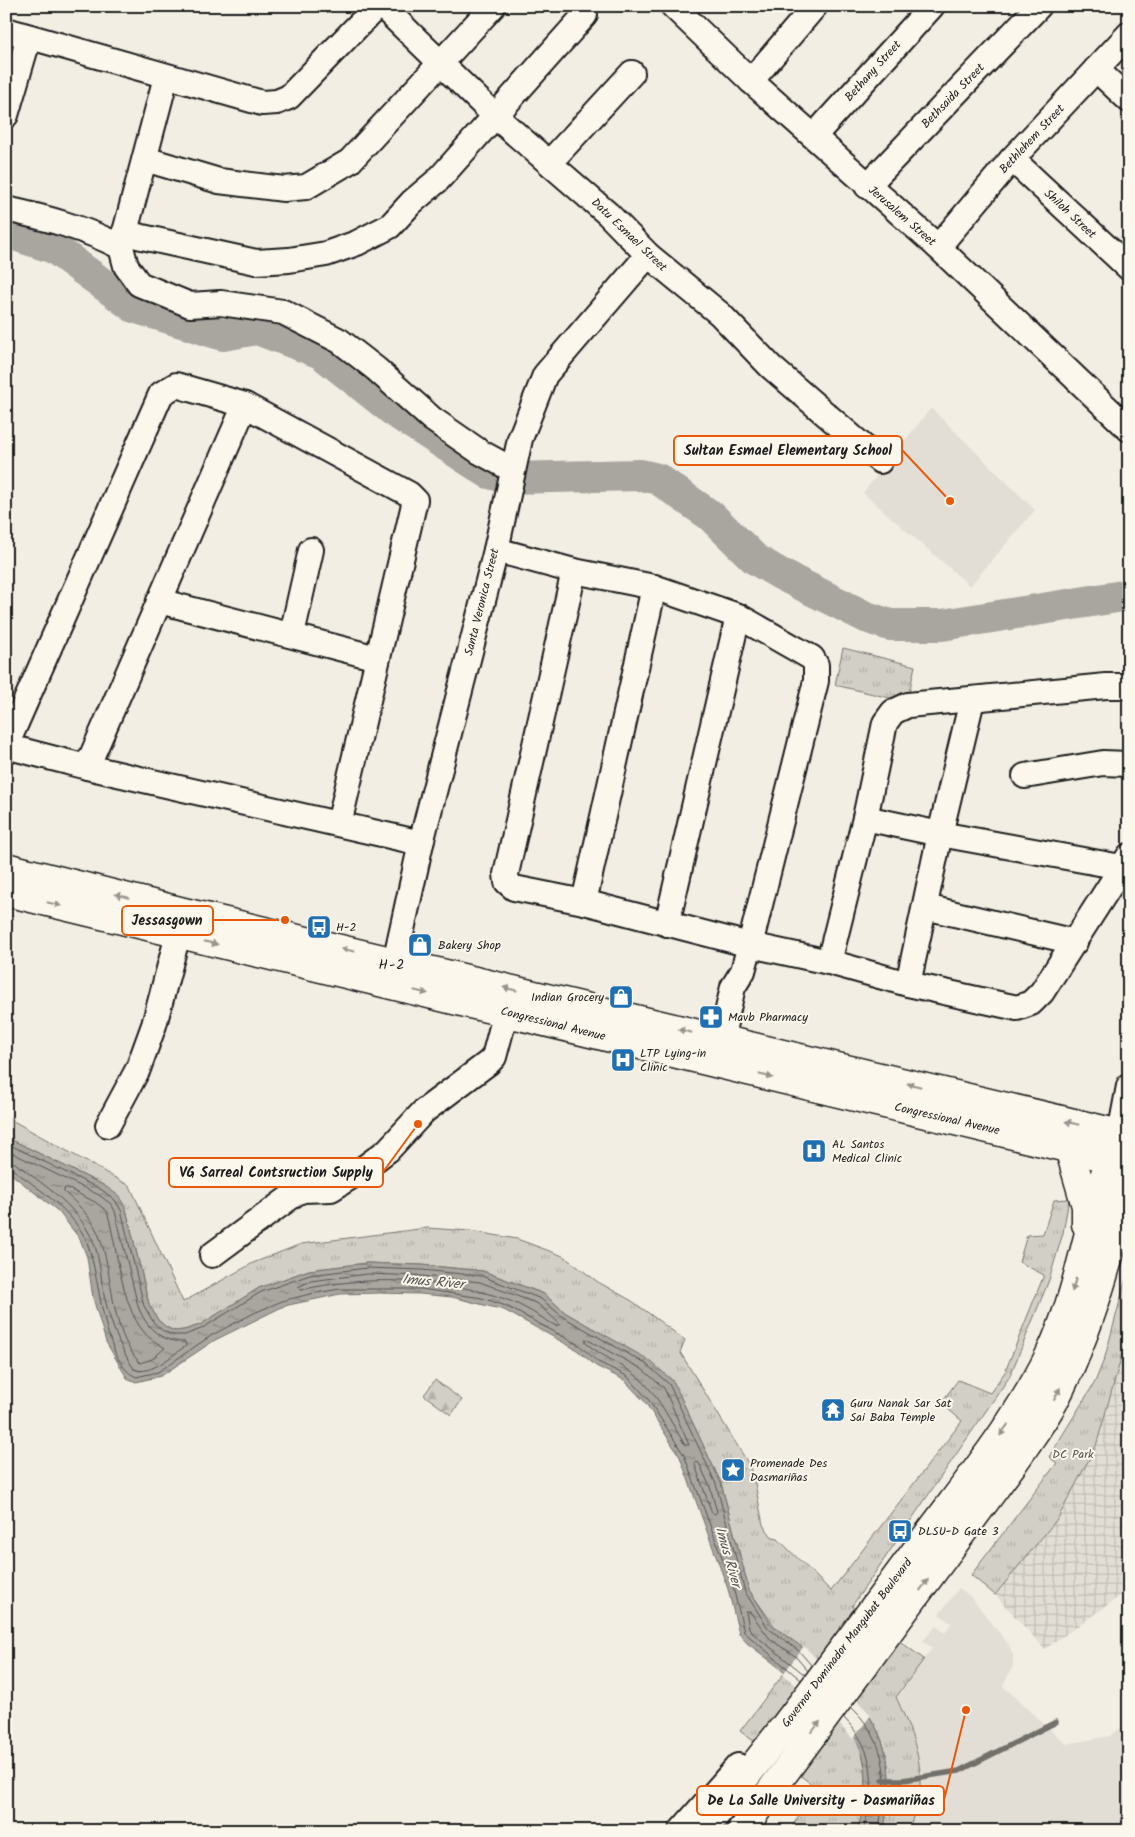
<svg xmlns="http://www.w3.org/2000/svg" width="1135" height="1837" font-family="Kalam,sans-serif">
	<defs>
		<pattern id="industrial-grid" width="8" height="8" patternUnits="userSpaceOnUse" patternTransform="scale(1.25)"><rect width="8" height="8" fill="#e2ded5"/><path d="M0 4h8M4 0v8" fill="none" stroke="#c1beb6"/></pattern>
		<pattern id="forest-firs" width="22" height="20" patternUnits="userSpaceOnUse" patternTransform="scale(1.25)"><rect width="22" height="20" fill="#d2cfc6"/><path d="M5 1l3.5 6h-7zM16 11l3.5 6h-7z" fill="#b4b1aa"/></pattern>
		<pattern id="park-tufts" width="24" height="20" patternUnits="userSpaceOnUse" patternTransform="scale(1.25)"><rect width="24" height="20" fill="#d2cfc6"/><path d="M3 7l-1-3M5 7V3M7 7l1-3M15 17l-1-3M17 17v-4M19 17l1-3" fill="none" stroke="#b4b1aa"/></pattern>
		<pattern id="water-ripples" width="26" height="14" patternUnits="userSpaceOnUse" patternTransform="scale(1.25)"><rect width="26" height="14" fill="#a9a6a0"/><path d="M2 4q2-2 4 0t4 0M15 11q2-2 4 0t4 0" fill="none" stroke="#898682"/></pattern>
	</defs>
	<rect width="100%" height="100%" fill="#f2eee4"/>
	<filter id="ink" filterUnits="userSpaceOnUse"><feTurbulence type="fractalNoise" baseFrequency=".02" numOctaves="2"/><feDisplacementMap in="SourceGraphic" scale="10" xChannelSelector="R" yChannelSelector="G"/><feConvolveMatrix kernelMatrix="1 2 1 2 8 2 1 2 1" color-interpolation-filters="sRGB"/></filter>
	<g filter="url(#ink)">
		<g fill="#e2ded5">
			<polygon points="931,408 1035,510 970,586 863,493"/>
			<polygon points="959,1588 971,1597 1009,1645 1013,1655 1013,1666 1003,1686 1066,1744 1110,1736 1129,1722 1129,1831 909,1831 910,1825 896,1697 932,1648 923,1641 936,1626 945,1633 951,1623 939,1614"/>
		</g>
		<polygon fill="url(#industrial-grid)" points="1129,1330 1129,1590 1045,1649 995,1595 1058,1518 1096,1446"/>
		<polygon fill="url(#forest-firs)" stroke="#777671" points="435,1380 462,1400 451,1415 424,1395"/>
		<g fill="url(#park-tufts)" stroke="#777671">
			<polygon points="843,648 915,666 907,702 835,685"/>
			<path d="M6,1117L130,1186L183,1302L253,1263L301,1244L427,1228L470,1231L517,1239L563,1256L598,1282L632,1301L685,1340L680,1352L748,1463L754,1478L763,1525L773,1538L778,1539L831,1591L962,1421L941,1403L958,1380L990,1393L1005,1372L1044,1275L1019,1262L1027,1235L1043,1234L1054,1200L1069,1199L1063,1233L1049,1280L1010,1376L852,1606L924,1659L896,1697C908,1724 922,1755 920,1785C919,1799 913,1816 909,1831H884C890,1786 895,1758 870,1717L778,1631L749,1590L721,1483L673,1381L661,1371L566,1313L544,1294L483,1271L422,1265L367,1263L309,1270L259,1288L200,1325L184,1330L175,1331L166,1327L158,1320L149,1304L126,1209L105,1186L6,1137Z"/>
			<polygon points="1129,1267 1129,1330 1096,1446 1058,1518 995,1595 971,1575 1057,1463 1049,1457 1095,1382 1105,1357"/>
			<path d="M785,1672L855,1737C871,1765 867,1801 857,1831H789L817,1788L740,1731Z"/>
		</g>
		<path fill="url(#water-ripples)" stroke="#716f6b" d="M6,1137L105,1186L119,1196L126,1209L149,1304L158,1320L166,1327L174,1331L184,1330L200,1325L259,1288L309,1270L367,1263L422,1265L483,1271L544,1294L566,1313L649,1360L673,1381L721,1483L749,1590L772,1625L803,1648L870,1717C895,1758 890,1786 884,1831H857C867,1801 871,1765 855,1737L785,1672L747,1643L739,1634L728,1589L680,1457L645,1402L624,1380L596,1366L577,1350L504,1310L452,1297L420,1294L380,1293L340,1294L284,1306L215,1340L161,1376L136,1382L127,1378L106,1342L93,1298L87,1257L80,1239L58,1211L6,1170Z"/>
		<polygon fill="#f2eee4" points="804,1646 871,1715 853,1739 839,1724 783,1674"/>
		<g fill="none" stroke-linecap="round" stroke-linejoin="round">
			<g stroke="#545351" stroke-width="1">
				<polyline points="6,1143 102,1190 115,1200 121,1210 144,1306 154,1323 163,1331 173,1335 185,1335 201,1329 261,1292 310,1275 367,1268 422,1270 482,1276 541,1299 563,1317 646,1364 669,1384 716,1484 745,1592 768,1628 799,1651 812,1666"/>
				<path d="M6,1150L99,1195L111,1204L115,1211L138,1306C146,1328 161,1342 185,1342L186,1346C173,1354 150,1377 134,1369C119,1347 110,1321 104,1295C100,1275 100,1251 89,1233C73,1203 41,1183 15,1163L6,1161"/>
				<path d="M6,1167L11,1168C37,1188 68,1207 84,1236C101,1267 100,1361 136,1377L158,1372L212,1335L254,1313L282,1301L310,1294L340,1289H421L482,1298L506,1306L579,1345L598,1362L627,1376L648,1399L684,1455L733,1587L744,1632L801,1680"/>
				<path d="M67,1188L95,1202L107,1211C117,1245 121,1306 144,1332C150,1340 158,1343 165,1348L152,1359L140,1363C108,1329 115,1274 98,1233C91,1217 77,1203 64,1192V1189Z"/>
				<path d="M368,1274L422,1276L480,1282L538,1304L560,1324L556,1326C540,1317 523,1305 505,1299C446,1278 362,1275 301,1290L298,1287L311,1281Z"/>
				<path d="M586,1339L642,1369L664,1388L689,1445H685C671,1423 658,1394 638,1377C622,1364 602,1357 586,1343Z"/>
				<polygon points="696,1462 699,1463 710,1487 717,1512 715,1514 712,1513 695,1465"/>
				<polyline points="805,1675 755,1635 749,1628 746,1612 750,1612 770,1639 795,1656 808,1671"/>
				<path d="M851,1707C875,1729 887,1759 884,1792C883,1805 880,1818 879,1831"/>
				<path d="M844,1718C877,1751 876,1788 863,1831"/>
			</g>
			<polyline stroke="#716f6b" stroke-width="5.5" points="883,1780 903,1780 959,1771 1056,1722"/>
			<polyline stroke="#a9a6a0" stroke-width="32" points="6,232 54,248 134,307 223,335 257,329 321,353 395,412 489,473 509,478 641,475 658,479 711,516 755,559 782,575 866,617 890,625 942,625 1129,595"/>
			<defs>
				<g id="minor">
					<polyline points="382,6 495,116 608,214 648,255 720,314 771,367 880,461"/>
					<polyline points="673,6 751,81 938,247 1129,429"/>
					<polyline points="6,30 262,103 277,102 289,97 377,6"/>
					<polyline points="1096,69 1129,100"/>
					<polyline points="751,81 815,6"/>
					<polyline points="6,115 29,37"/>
					<polyline points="814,136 932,6"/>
					<polyline points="145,159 219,181 284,189 306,187 350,161 493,6"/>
					<polyline points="1012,159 1129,268"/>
					<polyline points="550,162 632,73"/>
					<polyline points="867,186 1039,6"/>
					<path d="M6,209C47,218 84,228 121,247L126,266L139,284L190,305L221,303L283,312L340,341L376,369L432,419L480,452L513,470"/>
					<polyline points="124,233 256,262 289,260 326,254 357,243 390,226 412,202 438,180 585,15"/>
					<polyline points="121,247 166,77"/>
					<polyline points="938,247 1012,159 1129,34"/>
					<polyline points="496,550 574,571 654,587 738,616 812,658 816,665 816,681 750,945 743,971 733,987 717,1058"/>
					<polyline points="574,571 506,874 507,882 514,888 584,902 750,945 829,962 908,984 1017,1008 1031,1003 1042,992 1129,856"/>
					<polyline points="159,601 377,658"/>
					<polyline points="292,634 311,550"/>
					<polyline points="87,767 245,405"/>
					<polyline points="1025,776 1103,763 1129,764"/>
					<polyline points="865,818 940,834 1121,867"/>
					<polyline points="339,824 415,500 409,494 245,405 176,385 161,394 9,739 9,744 13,748 87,767 421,843"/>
					<polyline points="584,902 654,587"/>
					<polyline points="925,907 1075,942"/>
					<polyline points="667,924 738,616"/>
					<polyline points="829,962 865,818 885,723 893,712 908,705 1106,686 1129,686"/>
					<polyline points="391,980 421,843 496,550 520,439 545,375 648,255"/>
					<polyline points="908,984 940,834 972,700"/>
					<polyline points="108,1125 138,1069 154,1025 183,916"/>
					<polyline points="1120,1134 1129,1086"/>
					<polyline points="212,1255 296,1193 303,1190 331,1189 360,1171 388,1150 424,1111 488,1063 494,1057 506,1012"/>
					<polyline points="681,1831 738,1766"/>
				</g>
				<g id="major">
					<polyline points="6,867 184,912 1129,1136"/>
					<polyline points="6,892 1129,1163"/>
					<polyline points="1069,1148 1086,1206 1086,1224"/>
					<path d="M702,1831C777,1739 847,1644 918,1548C963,1487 1015,1425 1049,1356C1082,1289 1089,1211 1116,1142"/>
					<path d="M741,1831L1012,1465C1026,1444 1042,1423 1054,1401C1090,1331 1110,1256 1129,1181"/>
				</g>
			</defs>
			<use href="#minor" stroke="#1c1c1c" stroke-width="28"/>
			<use href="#major" stroke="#1c1c1c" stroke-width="31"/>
			<use href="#minor" stroke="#fbf7ec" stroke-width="24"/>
			<use href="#major" stroke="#fbf7ec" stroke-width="28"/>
		</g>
		<defs><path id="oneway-solid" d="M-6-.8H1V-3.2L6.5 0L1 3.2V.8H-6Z" transform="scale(1.25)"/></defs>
		<g fill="#97948e">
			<use href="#oneway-solid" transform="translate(122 896) rotate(-166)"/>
			<use href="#oneway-solid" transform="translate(54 904) rotate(14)"/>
			<use href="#oneway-solid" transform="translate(211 943) rotate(13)"/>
			<use href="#oneway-solid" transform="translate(348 950) rotate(-167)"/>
			<use href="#oneway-solid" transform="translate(510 989) rotate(-166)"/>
			<use href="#oneway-solid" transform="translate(421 992) rotate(13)"/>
			<use href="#oneway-solid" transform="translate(685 1031) rotate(-166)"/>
			<use href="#oneway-solid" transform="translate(766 1076) rotate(14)"/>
			<use href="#oneway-solid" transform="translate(914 1085) rotate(-167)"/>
			<use href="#oneway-solid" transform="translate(1072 1123) rotate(-167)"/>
			<use href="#oneway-solid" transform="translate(1074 1285) rotate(106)"/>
			<use href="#oneway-solid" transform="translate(1057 1394) rotate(-64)"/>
			<use href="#oneway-solid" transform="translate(1004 1430) rotate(125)"/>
			<use href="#oneway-solid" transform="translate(924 1585) rotate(-54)"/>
			<use href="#oneway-solid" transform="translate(816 1727) rotate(-53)"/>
		</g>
	</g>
	<defs>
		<symbol id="bus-square" viewBox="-11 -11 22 22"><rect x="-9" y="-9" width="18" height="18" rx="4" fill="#1f6fb2" stroke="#fbf7ec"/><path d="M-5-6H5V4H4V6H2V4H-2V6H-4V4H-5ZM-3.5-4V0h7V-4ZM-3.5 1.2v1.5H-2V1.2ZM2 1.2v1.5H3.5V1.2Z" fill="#fff"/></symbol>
		<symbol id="shop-square" viewBox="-11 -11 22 22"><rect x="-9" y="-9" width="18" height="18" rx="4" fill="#1f6fb2" stroke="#fbf7ec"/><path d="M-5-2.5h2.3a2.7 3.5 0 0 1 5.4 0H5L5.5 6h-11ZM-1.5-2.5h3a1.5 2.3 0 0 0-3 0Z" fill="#fff"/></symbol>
		<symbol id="pharmacy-square" viewBox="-11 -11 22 22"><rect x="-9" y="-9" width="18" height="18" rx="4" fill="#1f6fb2" stroke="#fbf7ec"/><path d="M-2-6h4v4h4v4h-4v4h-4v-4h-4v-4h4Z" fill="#fff"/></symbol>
		<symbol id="hospital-square" viewBox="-11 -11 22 22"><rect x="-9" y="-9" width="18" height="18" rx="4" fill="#1f6fb2" stroke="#fbf7ec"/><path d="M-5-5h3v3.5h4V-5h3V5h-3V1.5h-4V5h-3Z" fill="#fff"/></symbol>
		<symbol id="temple-square" viewBox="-11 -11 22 22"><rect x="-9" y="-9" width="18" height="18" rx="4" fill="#1f6fb2" stroke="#fbf7ec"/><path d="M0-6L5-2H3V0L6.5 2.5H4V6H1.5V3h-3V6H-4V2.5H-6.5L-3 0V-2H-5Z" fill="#fff"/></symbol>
		<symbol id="sight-square" viewBox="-11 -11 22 22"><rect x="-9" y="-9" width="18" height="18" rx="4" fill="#1f6fb2" stroke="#fbf7ec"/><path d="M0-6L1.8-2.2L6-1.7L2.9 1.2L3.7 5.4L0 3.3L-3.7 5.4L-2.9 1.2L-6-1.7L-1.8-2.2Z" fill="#fff"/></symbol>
	</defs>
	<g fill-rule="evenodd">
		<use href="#bus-square" x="305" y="913" width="28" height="28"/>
		<use href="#shop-square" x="406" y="931" width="28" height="28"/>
		<use href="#shop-square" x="607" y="983" width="28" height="28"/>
		<use href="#pharmacy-square" x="697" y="1003" width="28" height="28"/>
		<use href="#hospital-square" x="609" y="1046" width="28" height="28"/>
		<use href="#hospital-square" x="800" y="1137" width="28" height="28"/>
		<use href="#temple-square" x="819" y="1396" width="28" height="28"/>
		<use href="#sight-square" x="719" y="1456" width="28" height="28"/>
		<use href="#bus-square" x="886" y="1517" width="28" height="28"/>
	</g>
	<g text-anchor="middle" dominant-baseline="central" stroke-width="4" stroke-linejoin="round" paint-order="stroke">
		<g font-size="12" fill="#1c1c1c" stroke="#fbf7ec">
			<text transform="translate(873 71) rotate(-48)">Bethany Street</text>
			<text transform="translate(953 96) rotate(-46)">Bethsaida Street</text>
			<text transform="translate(1032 139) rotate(-47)">Bethlehem Street</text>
			<text transform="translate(1070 214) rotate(43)">Shiloh Street</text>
			<text transform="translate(902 216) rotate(41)">Jerusalem Street</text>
			<text transform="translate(629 235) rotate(44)">Datu Esmael Street</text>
			<text transform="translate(482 602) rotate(-76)">Santa Veronica Street</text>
			<text transform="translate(553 1024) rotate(14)">Congressional Avenue</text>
			<text transform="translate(947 1119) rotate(13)">Congressional Avenue</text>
			<text transform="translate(847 1643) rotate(-53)">Governor Dominador Mangubat Boulevard</text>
		</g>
		<g font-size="12" fill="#1c1c1c" stroke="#fbf7ec" text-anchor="start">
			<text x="336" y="927">H-2</text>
			<text x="438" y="945">Bakery Shop</text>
			<text x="604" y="997" text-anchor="end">Indian Grocery</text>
			<text x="728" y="1017">Mavb Pharmacy</text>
			<text x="640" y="1053">LTP Lying-in<tspan x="640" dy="14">Clinic</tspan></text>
			<text x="832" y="1144">AL Santos<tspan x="832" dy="14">Medical Clinic</tspan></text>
			<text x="850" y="1403">Guru Nanak Sar Sat<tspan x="850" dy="14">Sai Baba Temple</tspan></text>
			<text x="750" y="1463">Promenade Des<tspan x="750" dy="14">Dasmariñas</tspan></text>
			<text x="918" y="1531">DLSU-D Gate 3</text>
		</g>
		<g font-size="12" fill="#53524f" stroke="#fbf7ec">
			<text x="1073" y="1454">DC Park</text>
		</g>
		<g font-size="14" letter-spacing="1" fill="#1c1c1c" stroke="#fbf7ec">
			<text x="392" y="965">H-2</text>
		</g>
		<g font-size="14" font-style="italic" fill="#545351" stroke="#fbf7ec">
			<text transform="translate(433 1282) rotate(5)">Imus River</text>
			<text transform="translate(728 1557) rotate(74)">Imus River</text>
		</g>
	</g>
	<path fill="none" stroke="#e8590c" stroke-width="2" d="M950 501L902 450M285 920L213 920M418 1124L383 1172M966 1710L944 1800"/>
	<g fill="#e8590c" stroke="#fbf7ec" stroke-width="2">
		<circle cx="950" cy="501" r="5"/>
		<circle cx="285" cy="920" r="5"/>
		<circle cx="418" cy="1124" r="5"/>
		<circle cx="966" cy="1710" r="5"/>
	</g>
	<g fill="#fbf7ec" stroke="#e8590c" stroke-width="2">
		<rect x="674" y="436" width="228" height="29" rx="5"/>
		<rect x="122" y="906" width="91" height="29" rx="5"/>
		<rect x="169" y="1158" width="214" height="29" rx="5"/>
		<rect x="697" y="1786" width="247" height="29" rx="5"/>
	</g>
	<g font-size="14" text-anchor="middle" font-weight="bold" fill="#1c1c1c">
		<text x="788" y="455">Sultan Esmael Elementary School</text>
		<text x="167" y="925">Jessasgown</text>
		<text x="276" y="1177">VG Sarreal Contsruction Supply</text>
		<text x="821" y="1805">De La Salle University - Dasmariñas</text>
	</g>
	<rect width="1135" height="1837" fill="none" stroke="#fbf7ec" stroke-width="25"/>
	<rect x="12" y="12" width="1110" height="1812" fill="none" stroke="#1c1c1c" stroke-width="2" filter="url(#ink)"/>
</svg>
